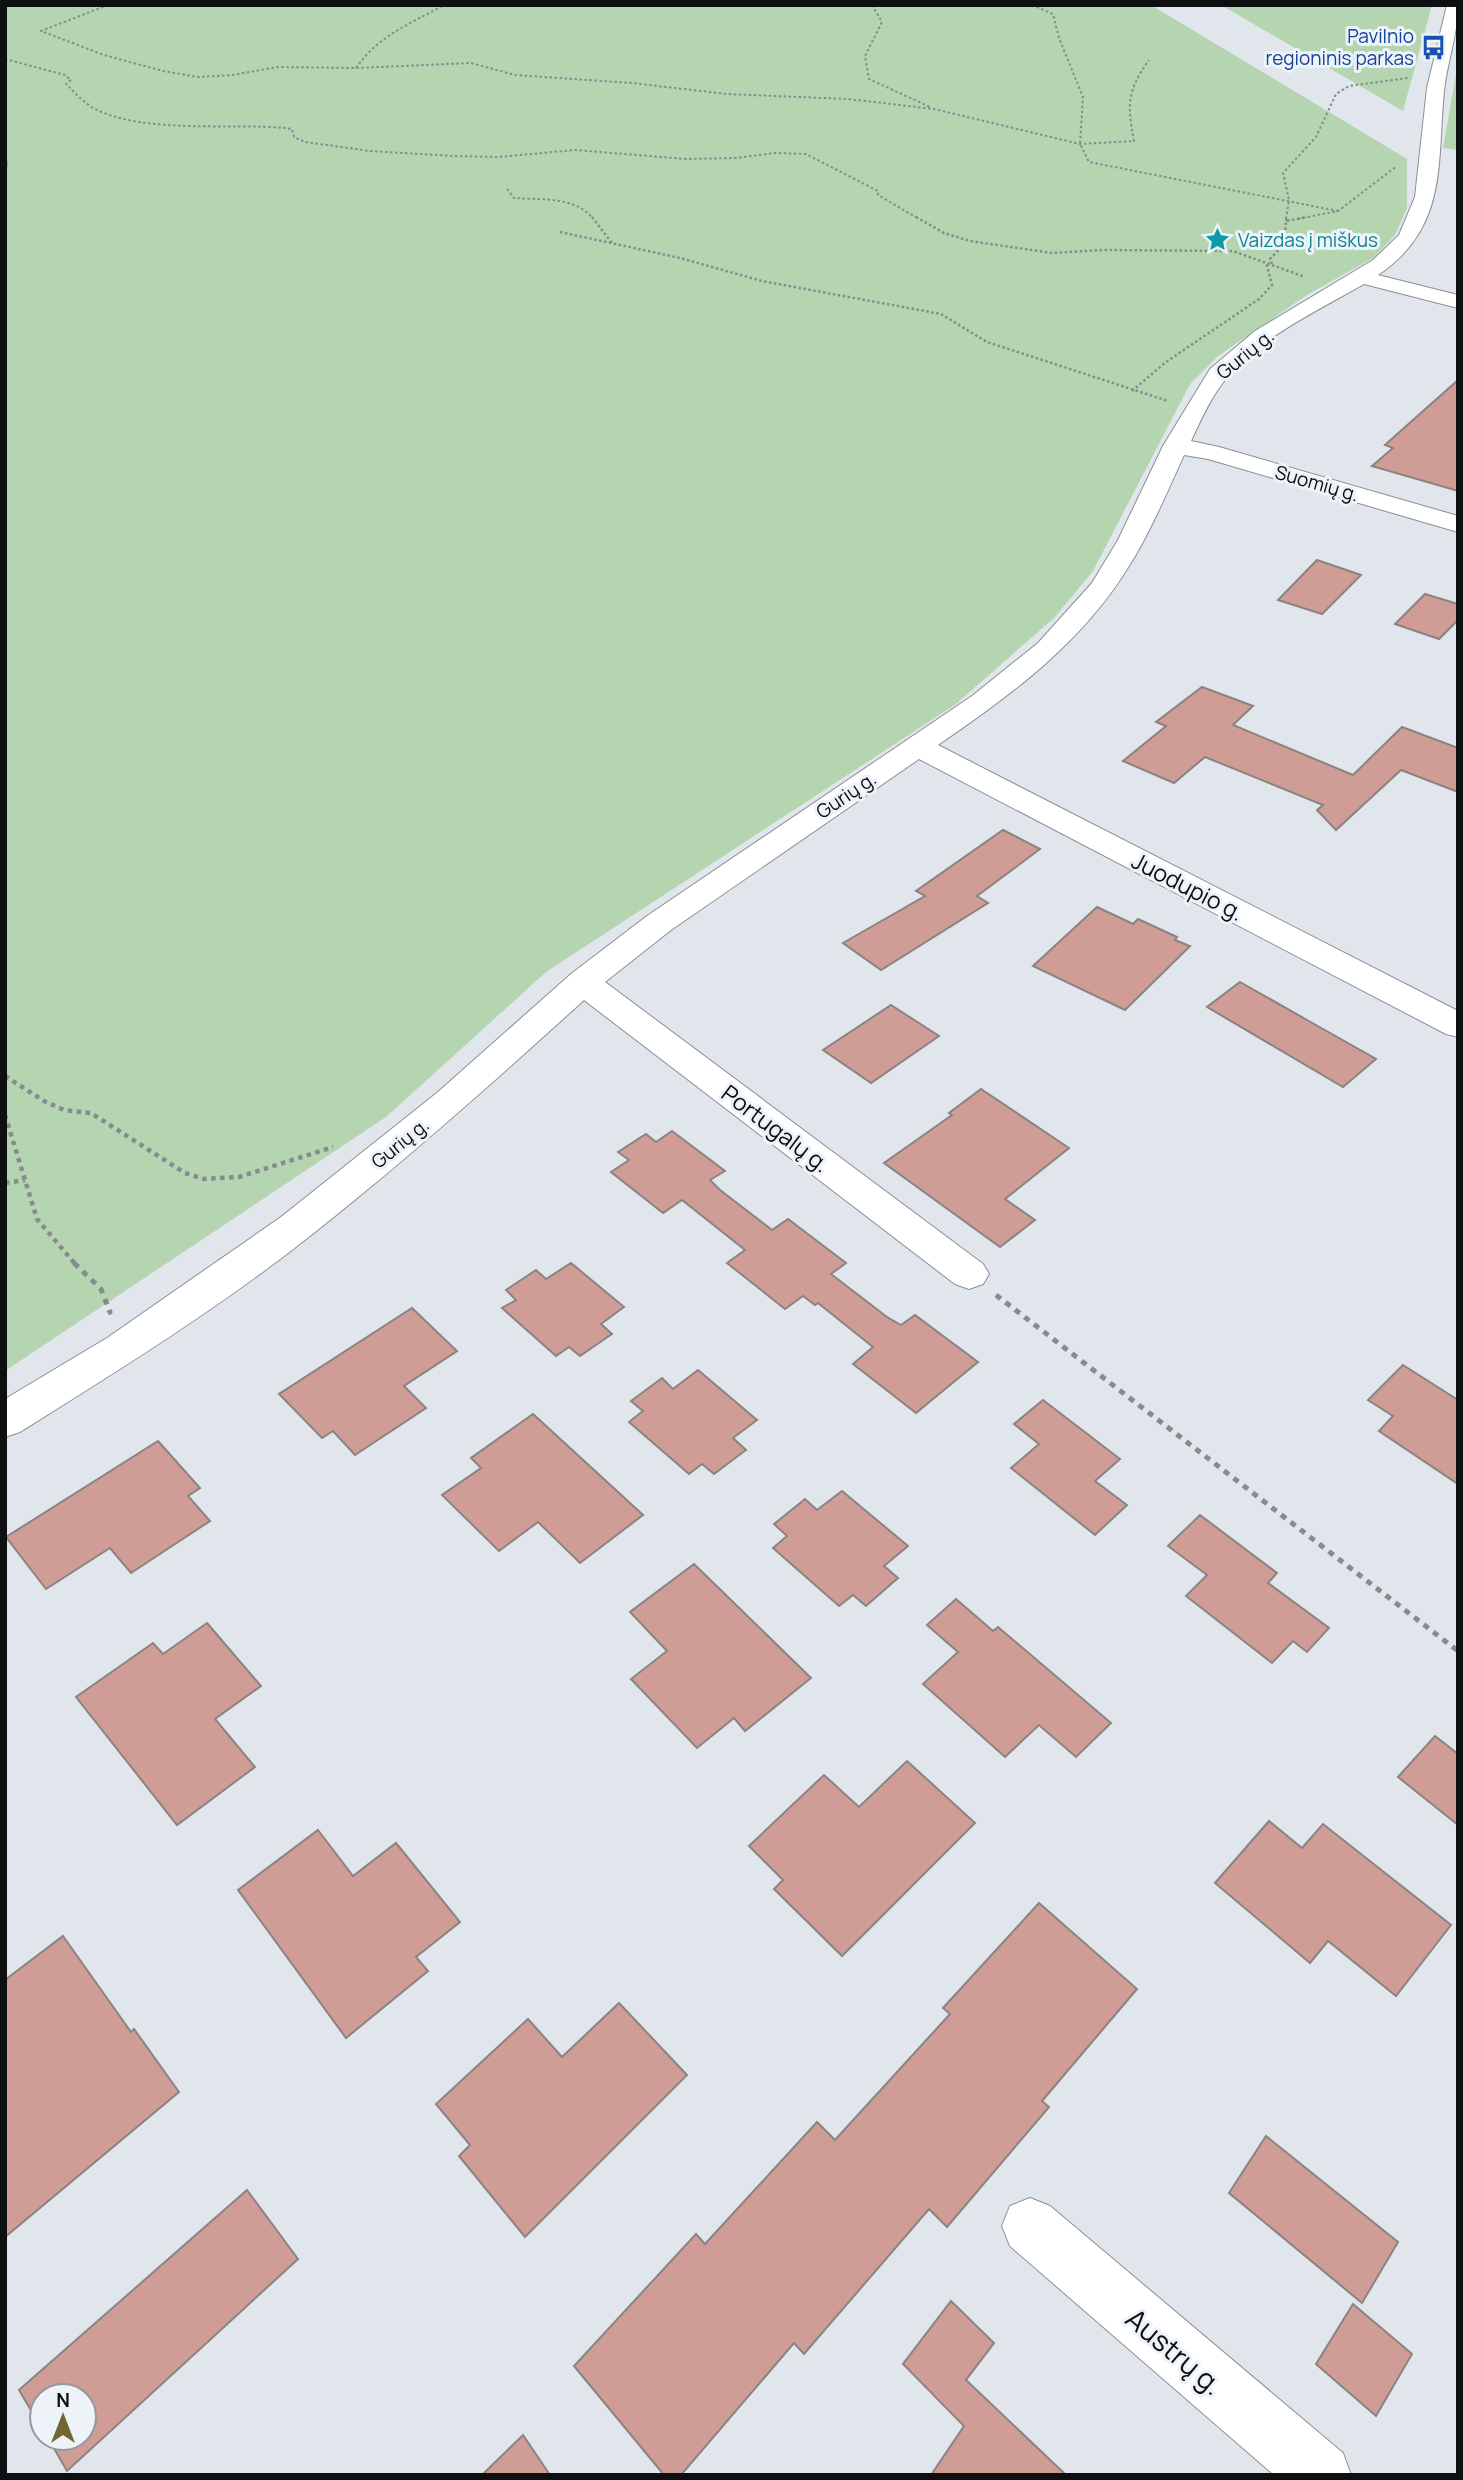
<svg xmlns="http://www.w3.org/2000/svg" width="1463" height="2480" font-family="Manrope,sans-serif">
	<rect width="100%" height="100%" fill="#e0e6eb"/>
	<g fill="#b5d5b1">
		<polygon points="5,5 1151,5 1407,159 1407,208 1395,235 1373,258 1307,295 1218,356 1190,384 1093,571 1055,617 956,704 546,972 386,1117 5,1371"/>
		<polygon points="1221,5 1432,5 1403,111"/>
		<polygon points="1458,63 1458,150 1443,148"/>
	</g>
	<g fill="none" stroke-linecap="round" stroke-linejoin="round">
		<polyline stroke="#5f96a3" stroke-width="5" points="5,162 5,166"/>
	</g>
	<g fill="#cf9d96" stroke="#8b8382" stroke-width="2">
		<polygon points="1458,380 1458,491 1372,466 1393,448 1385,445"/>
		<polygon points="1317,560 1361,575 1322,614 1278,600"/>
		<polygon points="1425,594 1458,604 1458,620 1439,639 1395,624"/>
		<polygon points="1202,687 1253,706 1233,725 1353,775 1402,727 1458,748 1458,792 1401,770 1336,830 1317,810 1323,805 1205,757 1174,783 1123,761 1166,726 1156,722"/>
		<polygon points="1003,830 1040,849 977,896 988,903 881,970 843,943 925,896 916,891"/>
		<polygon points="1097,907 1133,924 1138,919 1177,937 1175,940 1190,946 1125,1010 1033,966"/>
		<polygon points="1240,982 1307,1020 1376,1059 1343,1087 1207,1007"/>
		<polygon points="891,1005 939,1036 871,1083 823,1050"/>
		<polygon points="981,1089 1069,1148 1005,1199 1035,1220 1000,1247 884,1163 952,1115 949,1113"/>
		<polygon points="672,1131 725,1171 710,1180 720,1190 772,1230 788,1219 846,1263 831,1274 887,1317 901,1325 915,1315 978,1362 916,1413 853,1364 873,1347 818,1303 815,1305 803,1296 785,1309 727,1263 745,1250 682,1200 663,1213 611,1172 629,1160 618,1152 646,1134 656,1142"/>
		<polygon points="571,1263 624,1307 601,1324 612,1334 580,1356 569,1347 556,1356 502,1308 516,1300 506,1290 536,1270 546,1279"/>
		<polygon points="412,1308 457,1351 404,1386 426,1408 355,1455 333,1431 322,1438 279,1394"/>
		<polygon points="1403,1365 1458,1400 1458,1484 1379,1431 1393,1416 1368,1400"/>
		<polygon points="698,1370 757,1420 733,1438 746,1450 714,1474 702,1464 689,1474 629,1422 643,1411 631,1401 662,1378 673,1389"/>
		<polygon points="1043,1400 1120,1459 1095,1481 1127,1505 1095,1535 1011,1468 1039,1444 1014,1424"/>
		<polygon points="533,1414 643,1515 580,1563 538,1522 499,1551 442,1495 481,1468 471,1458"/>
		<polygon points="158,1441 200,1488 188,1496 210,1521 131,1573 110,1548 46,1589 6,1537"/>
		<polygon points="842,1491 908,1546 884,1566 898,1578 866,1606 853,1595 839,1606 773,1548 787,1536 774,1524 805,1499 817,1510"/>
		<polygon points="1200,1515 1277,1573 1268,1583 1329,1628 1307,1652 1293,1641 1272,1663 1186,1596 1207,1575 1168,1546"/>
		<polygon points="694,1564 811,1678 745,1731 734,1718 697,1748 631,1679 667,1651 630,1612"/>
		<polygon points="956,1599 993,1631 998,1627 1111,1723 1076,1757 1039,1725 1005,1757 923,1684 958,1652 927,1625"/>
		<polygon points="207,1623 261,1686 215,1719 255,1767 177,1825 76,1697 153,1643 163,1654"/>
		<polygon points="1435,1736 1458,1754 1458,1825 1398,1777"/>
		<polygon points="907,1761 975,1823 842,1956 774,1889 783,1880 749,1846 824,1775 859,1807"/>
		<polygon points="1269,1821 1302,1848 1323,1824 1451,1925 1396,1996 1328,1941 1310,1963 1215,1883"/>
		<polygon points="318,1830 353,1876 396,1843 460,1922 416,1957 428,1971 346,2038 238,1890"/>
		<polygon points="1039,1903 1137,1989 1042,2101 1049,2107 947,2227 929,2209 804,2354 794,2343 681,2475 664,2475 574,2366 696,2234 705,2244 817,2122 835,2140 950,2014 943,2008"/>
		<polygon points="63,1936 131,2032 134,2029 179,2092 5,2237 5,1980"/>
		<polygon points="619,2003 687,2075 525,2237 459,2156 470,2145 436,2104 528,2019 562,2057"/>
		<polygon points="1266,2136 1398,2242 1362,2303 1229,2193"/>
		<polygon points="247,2190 298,2259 67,2471 48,2438 84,2438 84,2396 42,2396 42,2429 19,2390"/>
		<polygon points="951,2301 994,2343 966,2380 1066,2475 931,2475 964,2426 903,2364"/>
		<polygon points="1353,2304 1412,2354 1376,2416 1316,2364"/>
		<polygon points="523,2435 550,2475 482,2475"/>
	</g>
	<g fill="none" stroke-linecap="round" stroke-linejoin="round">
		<defs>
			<g id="minor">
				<path d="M1447,5H1458C1458,34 1447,62 1444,91C1437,164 1448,228 1378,275L1458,295V308L1364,284C1319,310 1252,341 1222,384C1209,401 1200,422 1191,441L1219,447L1458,516V532L1208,459L1184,455C1167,492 1151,531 1129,566C1082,643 1011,695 938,745L1458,1011V1037L1446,1034L919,759L671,930L605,982L983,1264L989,1274L983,1284L969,1289L955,1284L584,1000C495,1081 405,1161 310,1236C219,1308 119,1370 20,1432L5,1437V1399L107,1338L281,1217L438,1092L571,974L647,916L972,696L1038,643L1092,583L1118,540L1163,446L1210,369L1255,331L1373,260L1399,235L1415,197L1427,88Z"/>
				<polygon points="1030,2198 1050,2206 1343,2453 1351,2475 1274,2475 1010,2246 1002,2226 1010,2206"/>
			</g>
		</defs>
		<use href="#minor" stroke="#8a9095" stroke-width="2"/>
		<g stroke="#878b8f" stroke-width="2" stroke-dasharray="2.5 2.5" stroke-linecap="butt">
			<path d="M108,5L41,31L104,55L163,71L198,77L232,75L278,67L356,68L471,63L515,75L632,83L727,94L848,99L934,109L1080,144L1134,141C1127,104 1127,91 1149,60"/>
			<polyline points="872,5 882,22 865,56 869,79 930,107"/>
			<polyline points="1032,5 1053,14 1059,38 1083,97 1080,144 1089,162 1338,211"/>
			<path d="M5,59L65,75L71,80L66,84C75,93 84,103 95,109C145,134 230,123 285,128L292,129L294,137L305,142L370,151L454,156L498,157L575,150L686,159L736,158L775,153L806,154L878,191V195L919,219"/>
			<path d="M356,68C379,35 410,24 444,5"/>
			<path d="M507,189L514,198C540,200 576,196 593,219"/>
			<polyline points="1286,219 1289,200 1283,173 1316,137 1336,94 1349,86 1408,78"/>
			<polyline points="1298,219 1338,211 1397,166"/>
		</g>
		<g stroke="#878b8f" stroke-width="2.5" stroke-dasharray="2.5 2.5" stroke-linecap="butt">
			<polyline points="592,217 612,243"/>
			<polyline points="916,217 944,233 970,241 1052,253 1103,250 1233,251 1305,277"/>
			<polyline points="1286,221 1287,217"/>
			<polyline points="560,232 680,258 762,281 941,314 987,342 1168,401"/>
			<polyline points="1272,264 1270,259 1284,244 1286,221 1307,217"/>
			<polyline points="1132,391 1166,362 1259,299 1272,285 1266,262"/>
		</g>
		<g stroke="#878b8f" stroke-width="4.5" stroke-dasharray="4.5 4.5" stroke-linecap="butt">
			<polyline points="5,1076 44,1101 64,1110 91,1113 185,1173 204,1179 239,1177 333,1147"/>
			<polyline points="5,1115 37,1219 76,1265"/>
			<polyline points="5,1183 25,1180"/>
		</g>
		<g stroke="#878b8f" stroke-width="5" stroke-dasharray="6 6" stroke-linecap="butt">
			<polyline points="74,1263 101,1289 110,1312 108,1313"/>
			<polyline points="996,1295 1458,1651"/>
		</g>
		<use href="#minor" fill="#fff" fill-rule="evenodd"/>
	</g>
	<defs>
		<symbol id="bus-bare" viewBox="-9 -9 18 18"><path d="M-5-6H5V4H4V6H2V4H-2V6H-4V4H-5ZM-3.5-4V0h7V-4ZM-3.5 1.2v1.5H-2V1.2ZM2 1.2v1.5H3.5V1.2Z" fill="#1a4fb4" stroke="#edf3f9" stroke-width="2.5" paint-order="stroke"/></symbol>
		<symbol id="sight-bare" viewBox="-9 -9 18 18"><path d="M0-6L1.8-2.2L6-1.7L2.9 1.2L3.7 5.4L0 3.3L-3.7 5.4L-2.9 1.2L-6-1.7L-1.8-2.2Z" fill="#0f9aa8" stroke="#edf3f9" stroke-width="2.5" paint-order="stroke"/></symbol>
	</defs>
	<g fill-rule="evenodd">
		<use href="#bus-bare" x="1416" y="30" width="35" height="35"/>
		<use href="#sight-bare" x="1200" y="222" width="35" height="35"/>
	</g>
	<g text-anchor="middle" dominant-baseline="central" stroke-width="6" stroke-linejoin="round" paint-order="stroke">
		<g font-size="19" fill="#164399" stroke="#edf3f9" text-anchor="end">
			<text x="1414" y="36">Pavilnio<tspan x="1414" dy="22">regioninis parkas</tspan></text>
		</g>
		<g font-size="19" fill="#0d838f" stroke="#edf3f9" text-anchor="start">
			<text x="1238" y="240">Vaizdas į miškus</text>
		</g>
		<g font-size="19" fill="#0d0f11" stroke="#edf3f9">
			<text transform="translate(1245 354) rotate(-39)">Gurių g.</text>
			<text transform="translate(1317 483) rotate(16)">Suomių g.</text>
			<text transform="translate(846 795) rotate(-34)">Gurių g.</text>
			<text transform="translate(400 1143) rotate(-39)">Gurių g.</text>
		</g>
		<g font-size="23" fill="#0d0f11" stroke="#edf3f9">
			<text transform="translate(1188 886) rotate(27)">Juodupio g.</text>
			<text transform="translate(776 1128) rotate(37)">Portugalų g.</text>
		</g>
		<g font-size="28" fill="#0d0f11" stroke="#edf3f9">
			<text transform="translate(1175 2351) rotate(40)">Austrų g.</text>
		</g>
	</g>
	<rect width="1463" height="2480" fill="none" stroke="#0d0f11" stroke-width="14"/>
	<g transform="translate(63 2417)"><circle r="33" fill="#edf3f9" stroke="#93989c" stroke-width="2"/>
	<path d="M0-5L12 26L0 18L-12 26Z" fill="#726633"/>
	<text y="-10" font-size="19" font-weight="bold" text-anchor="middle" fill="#0d0f11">N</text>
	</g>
</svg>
